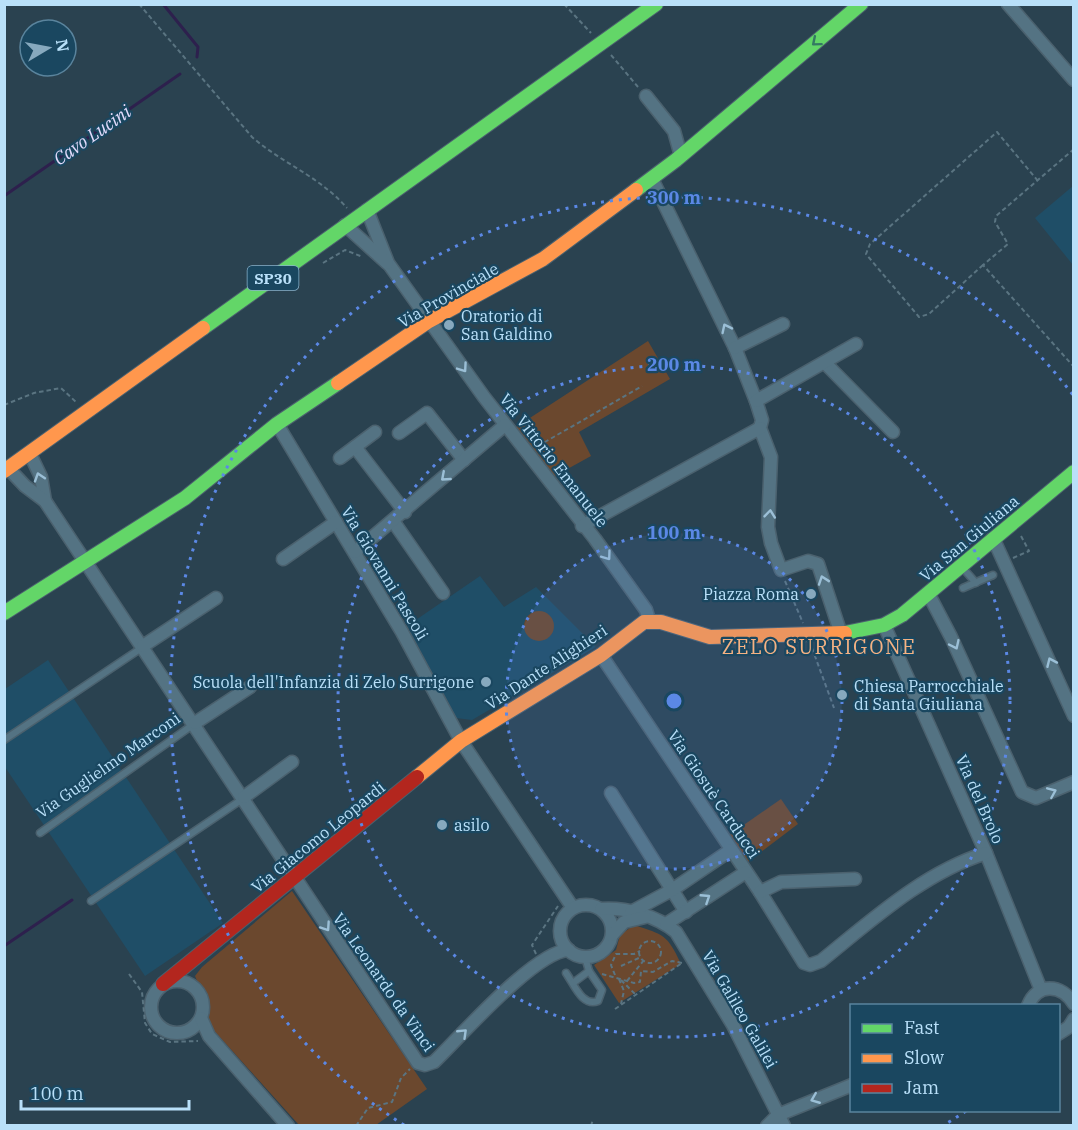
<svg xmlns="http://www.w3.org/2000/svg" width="1078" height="1130" font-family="'IBM Plex Serif',serif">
	<rect width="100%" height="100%" fill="#2a4250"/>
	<g fill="#1f4e67">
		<polygon points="1073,186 1073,265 1035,218"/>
		<polygon points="480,576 504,607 536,587 596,647 472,720 456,718 407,626"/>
		<polygon points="48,660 223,923 145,976 5,767 5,689"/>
	</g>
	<g fill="#6b482e">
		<polygon points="648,341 670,379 579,432 591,456 553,477 516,427"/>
		<circle cx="539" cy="626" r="15"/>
		<polygon points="781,799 798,824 745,864 728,836"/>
		<polygon points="292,891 427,1089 376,1125 299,1125 207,1023 208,1007 195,976 202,967"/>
		<path d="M634,925C664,935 667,934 681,964L619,1003L594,965L616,950L620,935Z"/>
	</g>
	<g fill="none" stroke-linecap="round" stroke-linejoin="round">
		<g stroke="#2d204d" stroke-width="3">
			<polyline points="163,4 198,47 197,57"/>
			<polyline points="4,196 180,74"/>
			<polyline points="4,946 72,900"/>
		</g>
		<defs>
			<g id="lane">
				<polyline points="961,566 976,583"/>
				<polyline points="963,588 993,575"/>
				<polyline points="4,740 143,647"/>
				<polyline points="40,833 194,724"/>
				<polyline points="91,901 244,798"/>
				<path d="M566,973C574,984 582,1007 598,1001L602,990L589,971L585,957"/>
				<polyline points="573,983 589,971"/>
			</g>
			<g id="street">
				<polyline points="1008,4 1074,80"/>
				<polyline points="646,96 674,131 681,156"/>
				<polyline points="652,179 735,348 756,401 762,420 760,428 771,457 768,527 771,543 781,570 808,561 818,564 841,634"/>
				<polyline points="367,210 388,263 484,397 595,539 646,610 649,620"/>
				<polyline points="345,225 387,263"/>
				<polyline points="735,348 783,324"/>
				<polyline points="825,363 893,432"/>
				<polyline points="756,401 856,344"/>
				<polyline points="277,424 402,632 461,741 573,908"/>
				<polyline points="399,433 427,413 464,460"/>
				<polyline points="355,447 405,512"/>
				<polyline points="30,454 41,477 45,501"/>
				<polyline points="340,458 375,432"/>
				<path d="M8,468L25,486L45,501L418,1063L425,1065L434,1062C461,1036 535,951 569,950"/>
				<polyline points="393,521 443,593"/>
				<polyline points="582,526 760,428"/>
				<polyline points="993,538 1074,716"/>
				<polyline points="355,552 505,425"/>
				<polyline points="283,559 336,522"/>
				<polyline points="928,593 951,637 1022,792 1036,798 1074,782"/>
				<polyline points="884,625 986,853 1041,990"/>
				<polyline points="143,646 216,598"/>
				<path d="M601,655L760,892L804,963L810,965L821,961C872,920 923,873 986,853"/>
				<polyline points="195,723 250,687"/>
				<polyline points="611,793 686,912"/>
				<polyline points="244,797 292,762"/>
				<polyline points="760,892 781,882 855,879"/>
				<circle cx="586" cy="931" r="26"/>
				<path d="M601,909C626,907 657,916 676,932L733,1025L784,1126"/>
				<polyline points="631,912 672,890 731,850"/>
				<polyline points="666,924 746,872"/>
				<polyline points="612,935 624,922 645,917"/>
				<circle cx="177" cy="1007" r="26"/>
				<path d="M1028,1006C1037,982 1062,984 1074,1004"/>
				<polyline points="201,1018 209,1036 288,1126"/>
				<polyline points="1058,1034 1069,1027 1074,1019"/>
				<polyline points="767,1126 778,1115 852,1085"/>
			</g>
			<g id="fast">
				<polyline points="636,190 676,160 861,4"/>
				<polyline points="203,328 656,4"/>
				<polyline points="4,613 185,498 277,424 338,383"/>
				<polyline points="845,633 884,625 902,615 1074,472"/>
			</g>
			<g id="slow">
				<polyline points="338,383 429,321 543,259 636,190"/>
				<polyline points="4,471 203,328"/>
				<polyline points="417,777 461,741 601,655 644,622 661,622 710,637 845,633"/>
			</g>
			<polyline id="jam" points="163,984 417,777"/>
		</defs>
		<use href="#lane" stroke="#4b616e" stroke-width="9"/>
		<use href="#street" stroke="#4b616e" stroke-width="15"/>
		<use href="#fast" stroke="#4b616e" stroke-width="16"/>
		<use href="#slow" stroke="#4b616e" stroke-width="16"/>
		<use href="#jam" stroke="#4b616e" stroke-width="16"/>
		<g stroke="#5a7481" stroke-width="2" stroke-dasharray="4.5 3" stroke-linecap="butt">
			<path d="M139,4L252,137C283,164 319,176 347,208"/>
			<polyline points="564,4 591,33"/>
			<polyline points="611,55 638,87"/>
			<polyline points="1074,149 996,216 995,222 1008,244 983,265 1074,367"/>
			<polyline points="323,263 345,250 363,257"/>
			<polyline points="983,265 929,314 919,317 866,254 870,244 997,132 1038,181"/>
			<polyline points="4,405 34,393 61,388 76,402"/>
			<polyline points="538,446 642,386"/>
			<polyline points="1013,558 1029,551 1020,534"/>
			<polyline points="785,581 803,623"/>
			<polyline points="812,648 834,708"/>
			<circle cx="650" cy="952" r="11"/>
			<polyline points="536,954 532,945 558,906"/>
			<polyline points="621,966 641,957"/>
			<polyline points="129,974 142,992 145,1023 152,1034 170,1042 198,1041"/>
			<polyline points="602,974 634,983 640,982 641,971 653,972 672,961 682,963"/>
			<polyline points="615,975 611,965 616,954 634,954 640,951"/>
			<polyline points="619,979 624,991 621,1004"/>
			<polyline points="621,980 636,995"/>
			<polyline points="627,981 644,960"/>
			<polyline points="615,1009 682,963"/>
			<polyline points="356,1126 368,1108 392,1102 401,1078 410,1069"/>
			<polyline points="591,1126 593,1119"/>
		</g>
		<use href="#lane" stroke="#547383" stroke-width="6"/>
		<use href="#street" stroke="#547383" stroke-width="12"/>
		<use href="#fast" stroke="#63d668" stroke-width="14"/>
		<use href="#slow" stroke="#ff974d" stroke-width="14"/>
		<use href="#jam" stroke="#b3261e" stroke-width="14"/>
	</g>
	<defs><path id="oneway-chevron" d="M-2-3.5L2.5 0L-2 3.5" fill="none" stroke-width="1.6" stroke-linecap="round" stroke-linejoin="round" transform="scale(1.5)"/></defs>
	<use stroke="#347963" href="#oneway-chevron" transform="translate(816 42) rotate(140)"/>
	<g stroke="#9bbfd6">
		<use href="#oneway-chevron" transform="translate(726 328) rotate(-116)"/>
		<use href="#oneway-chevron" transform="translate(463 368) rotate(55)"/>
		<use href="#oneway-chevron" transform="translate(39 477) rotate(-108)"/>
		<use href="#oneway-chevron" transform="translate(445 477) rotate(139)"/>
		<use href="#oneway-chevron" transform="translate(770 514) rotate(-84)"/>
		<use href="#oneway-chevron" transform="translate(607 556) rotate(54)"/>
		<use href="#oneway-chevron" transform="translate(823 580) rotate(-109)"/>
		<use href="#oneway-chevron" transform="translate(955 645) rotate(65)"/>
		<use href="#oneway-chevron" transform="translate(1051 662) rotate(-114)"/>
		<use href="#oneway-chevron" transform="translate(1052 792) rotate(-23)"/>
		<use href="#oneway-chevron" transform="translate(706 898) rotate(-33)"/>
		<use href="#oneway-chevron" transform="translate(326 927) rotate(56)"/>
		<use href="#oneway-chevron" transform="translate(463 1033) rotate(-44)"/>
		<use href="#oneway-chevron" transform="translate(815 1099) rotate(158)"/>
	</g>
	<circle cx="674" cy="701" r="168" fill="#5b88e5" fill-opacity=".12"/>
	<g fill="none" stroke="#5b88e5" stroke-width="3" stroke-dasharray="3 6">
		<circle cx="674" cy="701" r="168"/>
		<circle cx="674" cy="701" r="336"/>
		<path d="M966 1111A503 503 0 0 1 944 1125M404 1125A503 503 0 1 1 1073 395"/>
	</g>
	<g fill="#87a9be" stroke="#1a4760" stroke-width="2">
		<circle cx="449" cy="325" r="6"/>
		<circle cx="811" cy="594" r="6"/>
		<circle cx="486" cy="682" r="6"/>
		<circle cx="842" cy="695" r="6"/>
		<circle cx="442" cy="825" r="6"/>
	</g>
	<g text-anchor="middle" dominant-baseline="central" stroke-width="4.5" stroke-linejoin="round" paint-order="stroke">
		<rect fill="#1a4760" stroke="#89b2cb" stroke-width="1.5" x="247.5" y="266" width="51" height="24" rx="4.5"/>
		<g font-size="15" font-weight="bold" fill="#b9e0f9">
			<text x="273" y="278">SP30</text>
		</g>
		<g font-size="16" fill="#b9e0f9" stroke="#1a4760">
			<text transform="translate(448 295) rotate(-30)">Via Provinciale</text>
			<text transform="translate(554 460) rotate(52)">Via Vittorio Emanuele</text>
			<text transform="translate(969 538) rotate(-40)">Via San Giuliana</text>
			<text transform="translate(385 573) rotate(59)">Via Giovanni Pascoli</text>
			<text transform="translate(546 667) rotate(-33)">Via Dante Alighieri</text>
			<text transform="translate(108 765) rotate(-35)">Via Guglielmo Marconi</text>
			<text transform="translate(714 794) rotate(56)">Via Giosuè Carducci</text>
			<text transform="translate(980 799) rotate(66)">Via del Brolo</text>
			<text transform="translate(318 837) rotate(-39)">Via Giacomo Leopardi</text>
			<text transform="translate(384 982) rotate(55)">Via Leonardo da Vinci</text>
			<text transform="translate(740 1009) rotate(60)">Via Galileo Galilei</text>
		</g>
		<g font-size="16" fill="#b9e0f9" stroke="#1a4760" text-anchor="start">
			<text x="461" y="316">Oratorio di<tspan x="461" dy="18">San Galdino</tspan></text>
			<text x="799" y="594" text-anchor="end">Piazza Roma</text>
			<text x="474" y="682" text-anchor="end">Scuola dell'Infanzia di Zelo Surrigone</text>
			<text x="854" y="686">Chiesa Parrocchiale<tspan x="854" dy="18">di Santa Giuliana</tspan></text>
			<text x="454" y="825">asilo</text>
		</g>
		<g font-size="18" font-style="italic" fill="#e3dbfc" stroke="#1a4760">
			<text transform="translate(92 135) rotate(-35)">Cavo Lucini</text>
		</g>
		<g font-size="20" letter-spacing="1.5" fill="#f5b283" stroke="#1a4760">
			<text x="819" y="646">ZELO SURRIGONE</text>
		</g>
	</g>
	<circle cx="674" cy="701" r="9" fill="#5b88e5" stroke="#1a4760" stroke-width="3"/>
	<g font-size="18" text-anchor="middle" font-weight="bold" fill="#5b88e5" stroke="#1a4760" stroke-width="4.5" stroke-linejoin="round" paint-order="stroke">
		<text x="674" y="204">300 m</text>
		<text x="674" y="371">200 m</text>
		<text x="674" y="539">100 m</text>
	</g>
	<rect width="1078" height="1130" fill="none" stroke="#b9e0f9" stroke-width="12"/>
	<rect x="850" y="1004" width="210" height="108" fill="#1a4760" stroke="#5a849d" stroke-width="1.5"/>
	<rect x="862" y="1024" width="30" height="9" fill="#63d668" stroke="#5a849d" stroke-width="1.5"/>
	<text x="904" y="1034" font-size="18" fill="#b9e0f9">Fast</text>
	<rect x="862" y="1054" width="30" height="9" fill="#ff974d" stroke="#5a849d" stroke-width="1.5"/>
	<text x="904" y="1064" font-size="18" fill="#b9e0f9">Slow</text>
	<rect x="862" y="1084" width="30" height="9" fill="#b3261e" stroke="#5a849d" stroke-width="1.5"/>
	<text x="904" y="1094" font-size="18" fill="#b9e0f9">Jam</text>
	<g transform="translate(48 48) rotate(80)"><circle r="28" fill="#1a4760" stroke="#5a849d" stroke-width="1.5"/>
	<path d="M0-4.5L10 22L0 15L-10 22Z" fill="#87a9be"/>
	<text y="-9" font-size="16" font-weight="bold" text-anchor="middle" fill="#b9e0f9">N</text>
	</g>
	<path d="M21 1100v9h168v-9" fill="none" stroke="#b9e0f9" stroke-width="3"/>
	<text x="30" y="1100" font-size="18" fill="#b9e0f9" stroke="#1a4760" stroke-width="4.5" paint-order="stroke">100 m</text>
</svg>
